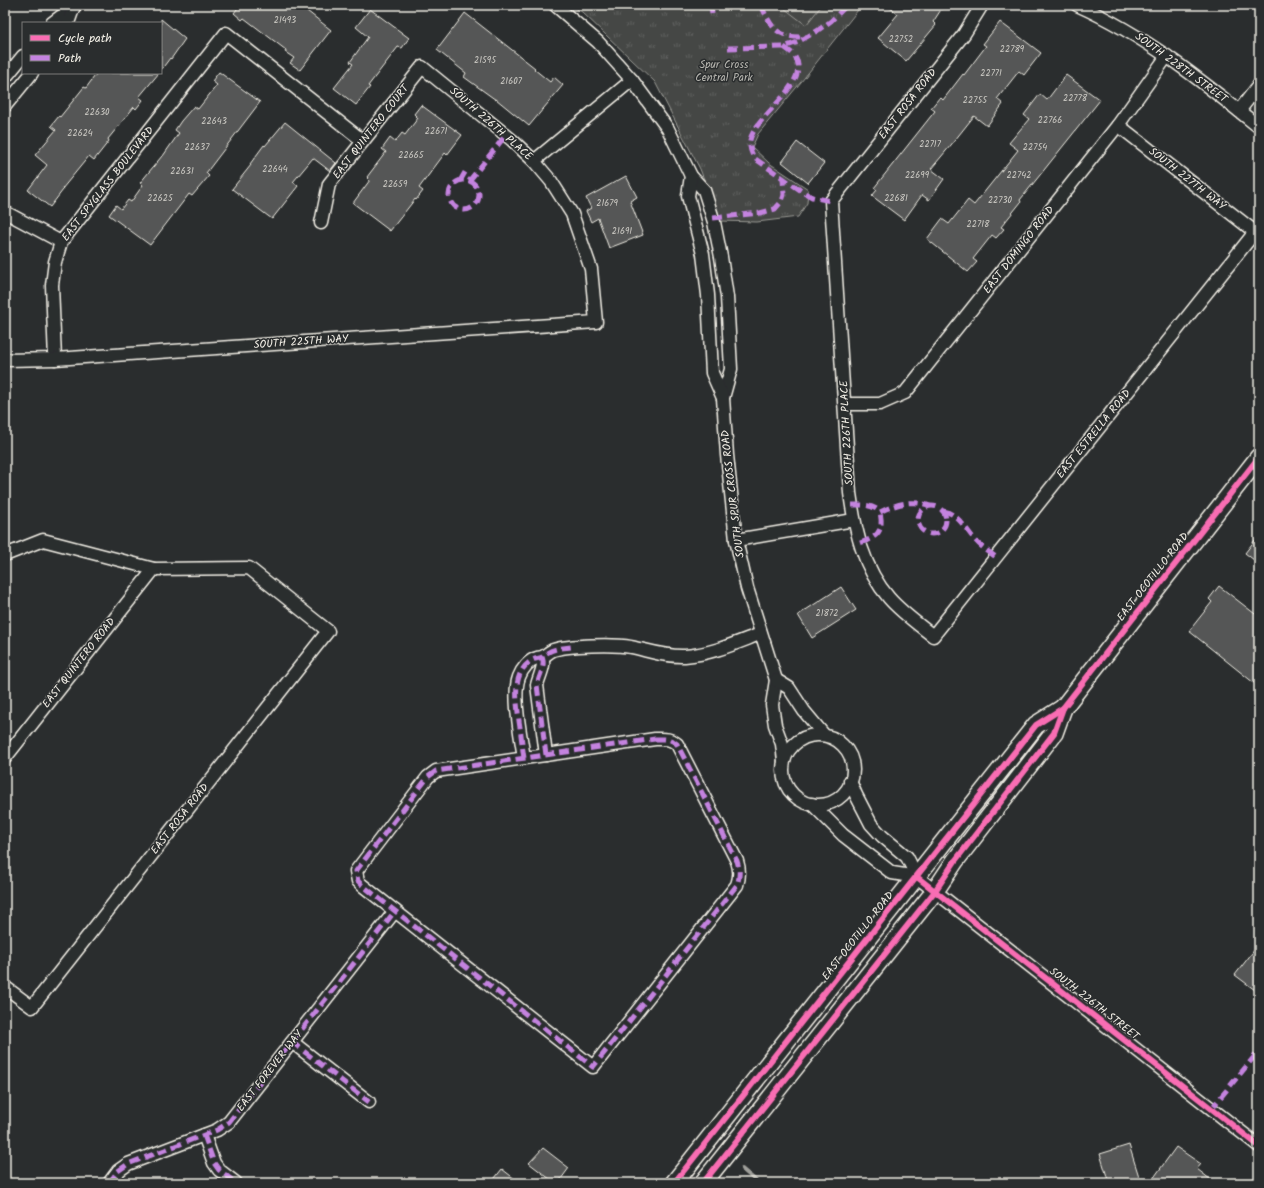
<svg xmlns="http://www.w3.org/2000/svg" width="1264" height="1188" font-family="Kalam,sans-serif">
	<defs>
		<pattern id="park-tufts" width="24" height="20" patternUnits="userSpaceOnUse"><rect width="24" height="20" fill="#444645"/><path d="M3 7l-1-3M5 7V3M7 7l1-3M15 17l-1-3M17 17v-4M19 17l1-3" fill="none" stroke="#606160"/></pattern>
	</defs>
	<rect width="100%" height="100%" fill="#2a2d2e"/>
	<filter id="ink" filterUnits="userSpaceOnUse"><feTurbulence type="fractalNoise" baseFrequency=".025" numOctaves="2"/><feDisplacementMap in="SourceGraphic" scale="8" xChannelSelector="R" yChannelSelector="G"/><feConvolveMatrix kernelMatrix="1 2 1 2 8 2 1 2 1" color-interpolation-filters="sRGB"/></filter>
	<g filter="url(#ink)">
		<polygon fill="url(#park-tufts)" stroke="#9c9c96" points="570,5 862,5 801,82 758,134 752,147 769,163 808,189 807,203 798,217 757,222 720,221 700,169 655,82 582,12"/>
		<polygon fill="#444645" stroke="#9c9c96" points="780,5 822,5 806,25"/>
		<g fill="none" stroke-linecap="round" stroke-linejoin="round">
			<polyline stroke="#9f9f9a" stroke-width="4" points="742,1169 756,1181"/>
		</g>
		<g fill="#555756" stroke="#f4f1e8">
			<polygon points="240,5 311,5 307,11 331,30 300,70 290,63 294,58 285,52 286,50 244,18 242,20 234,13"/>
			<polygon points="886,5 944,5 933,22 936,25 906,61 878,38 898,14"/>
			<polygon points="370,9 409,38 402,48 398,47 368,86 370,87 356,105 334,88 353,64 350,62 368,37 356,27"/>
			<polygon points="465,13 535,68 534,69 550,82 554,77 563,85 529,126 496,99 496,100 464,77 466,73 437,50"/>
			<polygon points="161,19 185,39 171,59 170,58 161,70"/>
			<polygon points="1000,22 1041,53 1024,75 1019,71 997,99 1003,104 987,126 974,116 951,145 931,169 944,179 929,200 922,195 904,220 872,196 877,190 874,188 935,111 931,108 940,97 943,100 963,74 964,75 986,46 983,44"/>
			<polygon points="219,72 260,102 206,173 209,176 192,196 189,194 150,245 109,215 116,205 121,209 128,200 131,202 143,185 140,183 162,156 163,156 179,133 175,130 181,121 194,106 198,109 217,85 212,81"/>
			<polygon points="97,73 159,73 139,97 143,100 136,109 134,107 108,139 109,141 94,160 89,156 62,189 63,190 50,207 28,190 47,165 35,155 56,130 51,126 59,116 60,117 84,87 86,88"/>
			<polygon points="1066,75 1100,100 1020,200 1021,202 1001,227 1004,229 996,238 992,235 973,259 977,262 968,272 927,239 942,219 949,224 968,200 974,205 1018,150 1009,143 1029,119 1024,115 1040,94 1047,100"/>
			<polygon points="421,105 462,135 447,155 445,153 419,188 423,191 416,200 415,199 390,231 353,203 370,180 367,177 386,152 382,149 390,138 395,142 402,133 405,135 418,118 414,114"/>
			<polygon points="285,122 336,163 330,171 313,158 293,182 298,186 272,219 232,189 251,165 250,164 264,145 265,146"/>
			<polygon points="797,142 824,163 808,183 782,162"/>
			<polygon points="626,176 637,197 630,201 643,235 609,248 598,218 591,222 586,211 591,208 586,198"/>
			<polygon points="1259,535 1259,564 1245,553"/>
			<polygon points="1219,586 1259,617 1259,687 1189,631 1212,602 1209,599"/>
			<polygon points="841,587 856,610 812,638 798,615"/>
			<polygon points="1259,944 1259,993 1235,975"/>
			<polygon points="1129,1145 1141,1183 1109,1183 1100,1154"/>
			<polygon points="1176,1147 1201,1164 1197,1169 1215,1183 1150,1183"/>
			<polygon points="543,1148 569,1168 558,1183 555,1183 529,1163"/>
			<polygon points="502,1169 520,1183 491,1183"/>
		</g>
		<g fill="none" stroke-linecap="round" stroke-linejoin="round">
			<defs>
				<g id="street">
					<polyline points="555,5 598,42 632,80 668,129 691,176 704,190 714,222 721,257 727,297 731,369 723,398"/>
					<path d="M982,5L964,34L831,201L850,493C855,530 863,568 889,598C901,612 918,624 933,636L1255,232L1118,125"/>
					<path d="M1077,5C1145,35 1202,81 1259,127"/>
					<polyline points="52,23 76,5"/>
					<polyline points="68,23 74,6"/>
					<polyline points="5,78 23,56"/>
					<polyline points="5,106 32,73"/>
					<polyline points="1239,111 1259,85"/>
					<polyline points="534,161 632,80"/>
					<polyline points="691,176 688,196 703,254 708,295 712,373 723,398 727,455 736,540 747,588 776,680 772,705 775,725 782,744 784,761"/>
					<polyline points="5,212 61,242"/>
					<polyline points="55,359 52,285 55,262 61,242 226,33 363,141"/>
					<polyline points="5,360 55,359 596,322 591,269 572,214 551,181 534,161 512,140 422,67 329,184 321,223"/>
					<polyline points="845,404 880,404 905,393 1118,125 1167,56"/>
					<polyline points="736,540 854,520"/>
					<polyline points="5,555 43,540 154,569 249,568 328,631 32,1007 5,987"/>
					<path d="M542,657C546,665 539,676 537,685L546,755"/>
					<polyline points="776,680 789,688 804,711 824,735"/>
					<circle cx="818" cy="770" r="35"/>
					<path d="M655,739C664,739 670,738 677,744L737,861C740,870 740,876 737,885L593,1067L362,885L358,881L356,871L428,777L436,771Z"/>
					<polyline points="5,758 154,569"/>
					<path d="M524,758C521,737 512,695 519,677C522,669 529,660 537,658C539,657 541,658 543,657C547,654 549,652 553,650C568,645 615,644 631,647C650,651 666,657 685,656C712,654 736,643 760,634"/>
					<polyline points="850,781 856,795 871,824 882,836 907,857 917,877 1259,1146"/>
					<polyline points="812,804 843,835 892,873 917,877"/>
					<polyline points="292,1042 369,1102"/>
					<polyline points="204,1135 214,1163 219,1170 236,1183"/>
					<polyline points="109,1183 118,1171 128,1164 217,1130 229,1122 395,911"/>
				</g>
				<g id="secondary">
					<polyline points="674,1183 1036,725 1063,708"/>
					<polyline points="703,1183 935,891 955,861 1054,733 1063,708 1259,457"/>
				</g>
			</defs>
			<use href="#street" stroke="#f4f1e8" stroke-width="15"/>
			<use href="#secondary" stroke="#f4f1e8" stroke-width="20"/>
			<use href="#street" stroke="#2a2d2e" stroke-width="12"/>
			<use href="#secondary" stroke="#2a2d2e" stroke-width="17"/>
			<g stroke="#c483df" stroke-width="5" stroke-dasharray="10 5" stroke-linecap="butt">
				<polyline points="711,5 712,14"/>
				<path d="M761,5C772,29 777,38 806,37"/>
				<path d="M784,47C788,50 793,53 795,57C812,82 755,116 750,140C749,147 751,152 754,158L803,192L812,197L831,201"/>
				<polyline points="728,48 784,47 798,42 817,31 831,21 847,5"/>
				<circle cx="464" cy="195" r="15"/>
				<polyline points="460,181 467,169"/>
				<polyline points="469,181 506,135"/>
				<polyline points="713,218 760,213 775,209 782,201 784,195 783,179"/>
				<path d="M852,505C863,505 872,504 880,512C896,504 913,499 930,506"/>
				<circle cx="932" cy="520" r="14"/>
				<path d="M943,511C958,513 967,531 976,541C981,547 989,552 996,557"/>
				<path d="M860,543C878,537 884,531 880,512"/>
				<path d="M542,657C546,665 539,676 537,685L546,755"/>
				<path d="M655,739C664,739 670,738 677,744L737,861C740,870 740,876 737,885L593,1067L362,885L358,881L356,871L428,777L436,771Z"/>
				<path d="M524,758C522,745 521,733 519,721C517,701 511,674 531,661C535,658 539,659 542,657C544,656 545,654 547,653C554,648 563,648 571,647"/>
				<polyline points="292,1042 369,1102"/>
				<polyline points="1211,1109 1259,1051"/>
				<polyline points="204,1135 214,1163 219,1170 236,1183"/>
				<polyline points="109,1183 118,1171 128,1164 217,1130 229,1122 395,911"/>
			</g>
			<defs>
				<g id="cycleway">
					<polyline points="917,877 1259,1146"/>
					<polyline points="674,1183 1036,725 1063,708"/>
					<polyline points="703,1183 935,891 955,861 1054,733 1063,708 1259,457"/>
				</g>
			</defs>
			<use href="#cycleway" stroke="#2a2d2e" stroke-width="8"/>
			<use href="#cycleway" stroke="#f96db3" stroke-width="6"/>
		</g>
	</g>
	<g text-anchor="middle" dominant-baseline="central" stroke-width="3" stroke-linejoin="round" paint-order="stroke">
		<g font-size="9" fill="#cccac4">
			<text x="285" y="20">21493</text>
			<text x="901" y="39">22752</text>
			<text x="1012" y="49">22789</text>
			<text x="485" y="60">21595</text>
			<text x="991" y="73">22771</text>
			<text x="511" y="81">21607</text>
			<text x="1075" y="98">22778</text>
			<text x="975" y="100">22755</text>
			<text x="97" y="112">22630</text>
			<text x="1050" y="120">22766</text>
			<text x="214" y="121">22643</text>
			<text x="436" y="131">22671</text>
			<text x="80" y="133">22624</text>
			<text x="930" y="144">22717</text>
			<text x="197" y="147">22637</text>
			<text x="1035" y="147">22754</text>
			<text x="411" y="155">22665</text>
			<text x="275" y="169">22644</text>
			<text x="182" y="171">22631</text>
			<text x="917" y="175">22699</text>
			<text x="1019" y="175">22742</text>
			<text x="395" y="184">22659</text>
			<text x="160" y="198">22625</text>
			<text x="896" y="198">22681</text>
			<text x="1000" y="200">22730</text>
			<text x="607" y="203">21679</text>
			<text x="978" y="224">22718</text>
			<text x="622" y="231">21691</text>
			<text x="827" y="613">21872</text>
		</g>
		<g font-size="11" fill="#b6b5af" stroke="#2a2d2e">
			<text x="724" y="65">Spur Cross<tspan x="724" dy="13">Central Park</tspan></text>
		</g>
		<g font-size="11" fill="#f4f1e8" stroke="#2a2d2e">
			<text transform="translate(1181 68) rotate(36)">SOUTH 228TH STREET</text>
			<text transform="translate(908 104) rotate(-52)">EAST ROSA ROAD</text>
			<text transform="translate(491 124) rotate(41)">SOUTH 226TH PLACE</text>
			<text transform="translate(371 132) rotate(-52)">EAST QUINTERO COURT</text>
			<text transform="translate(1187 179) rotate(38)">SOUTH 227TH WAY</text>
			<text transform="translate(108 184) rotate(-52)">EAST SPYGLASS BOULEVARD</text>
			<text transform="translate(1019 250) rotate(-52)">EAST DOMINGO ROAD</text>
			<text transform="translate(301 342) rotate(-4)">SOUTH 225TH WAY</text>
			<text transform="translate(847 433) rotate(-93)">SOUTH 226TH PLACE</text>
			<text transform="translate(1094 434) rotate(-51)">EAST ESTRELLA ROAD</text>
			<text transform="translate(733 494) rotate(-97)">SOUTH SPUR CROSS ROAD</text>
			<text transform="translate(1153 577) rotate(-52)">EAST OCOTILLO ROAD</text>
			<text transform="translate(79 663) rotate(-52)">EAST QUINTERO ROAD</text>
			<text transform="translate(180 819) rotate(-52)">EAST ROSA ROAD</text>
			<text transform="translate(858 936) rotate(-52)">EAST OCOTILLO ROAD</text>
			<text transform="translate(1094 1004) rotate(38)">SOUTH 226TH STREET</text>
			<text transform="translate(270 1071) rotate(-52)">EAST FOREVER WAY</text>
		</g>
	</g>
	<rect width="1264" height="1188" fill="none" stroke="#2a2d2e" stroke-width="20"/>
	<rect x="10" y="10" width="1244" height="1168" fill="none" stroke="#f4f1e8" stroke-width="1.5" filter="url(#ink)"/>
	<rect x="22" y="22" width="140" height="52" fill="#2a2d2e" stroke="#7b7b78"/>
	<rect x="30" y="35" width="20" height="6" fill="#f96db3" stroke="#7b7b78"/>
	<text x="58" y="42" font-size="12" fill="#f4f1e8">Cycle path</text>
	<rect x="30" y="55" width="20" height="6" fill="#c483df" stroke="#7b7b78"/>
	<text x="58" y="62" font-size="12" fill="#f4f1e8">Path</text>
</svg>
